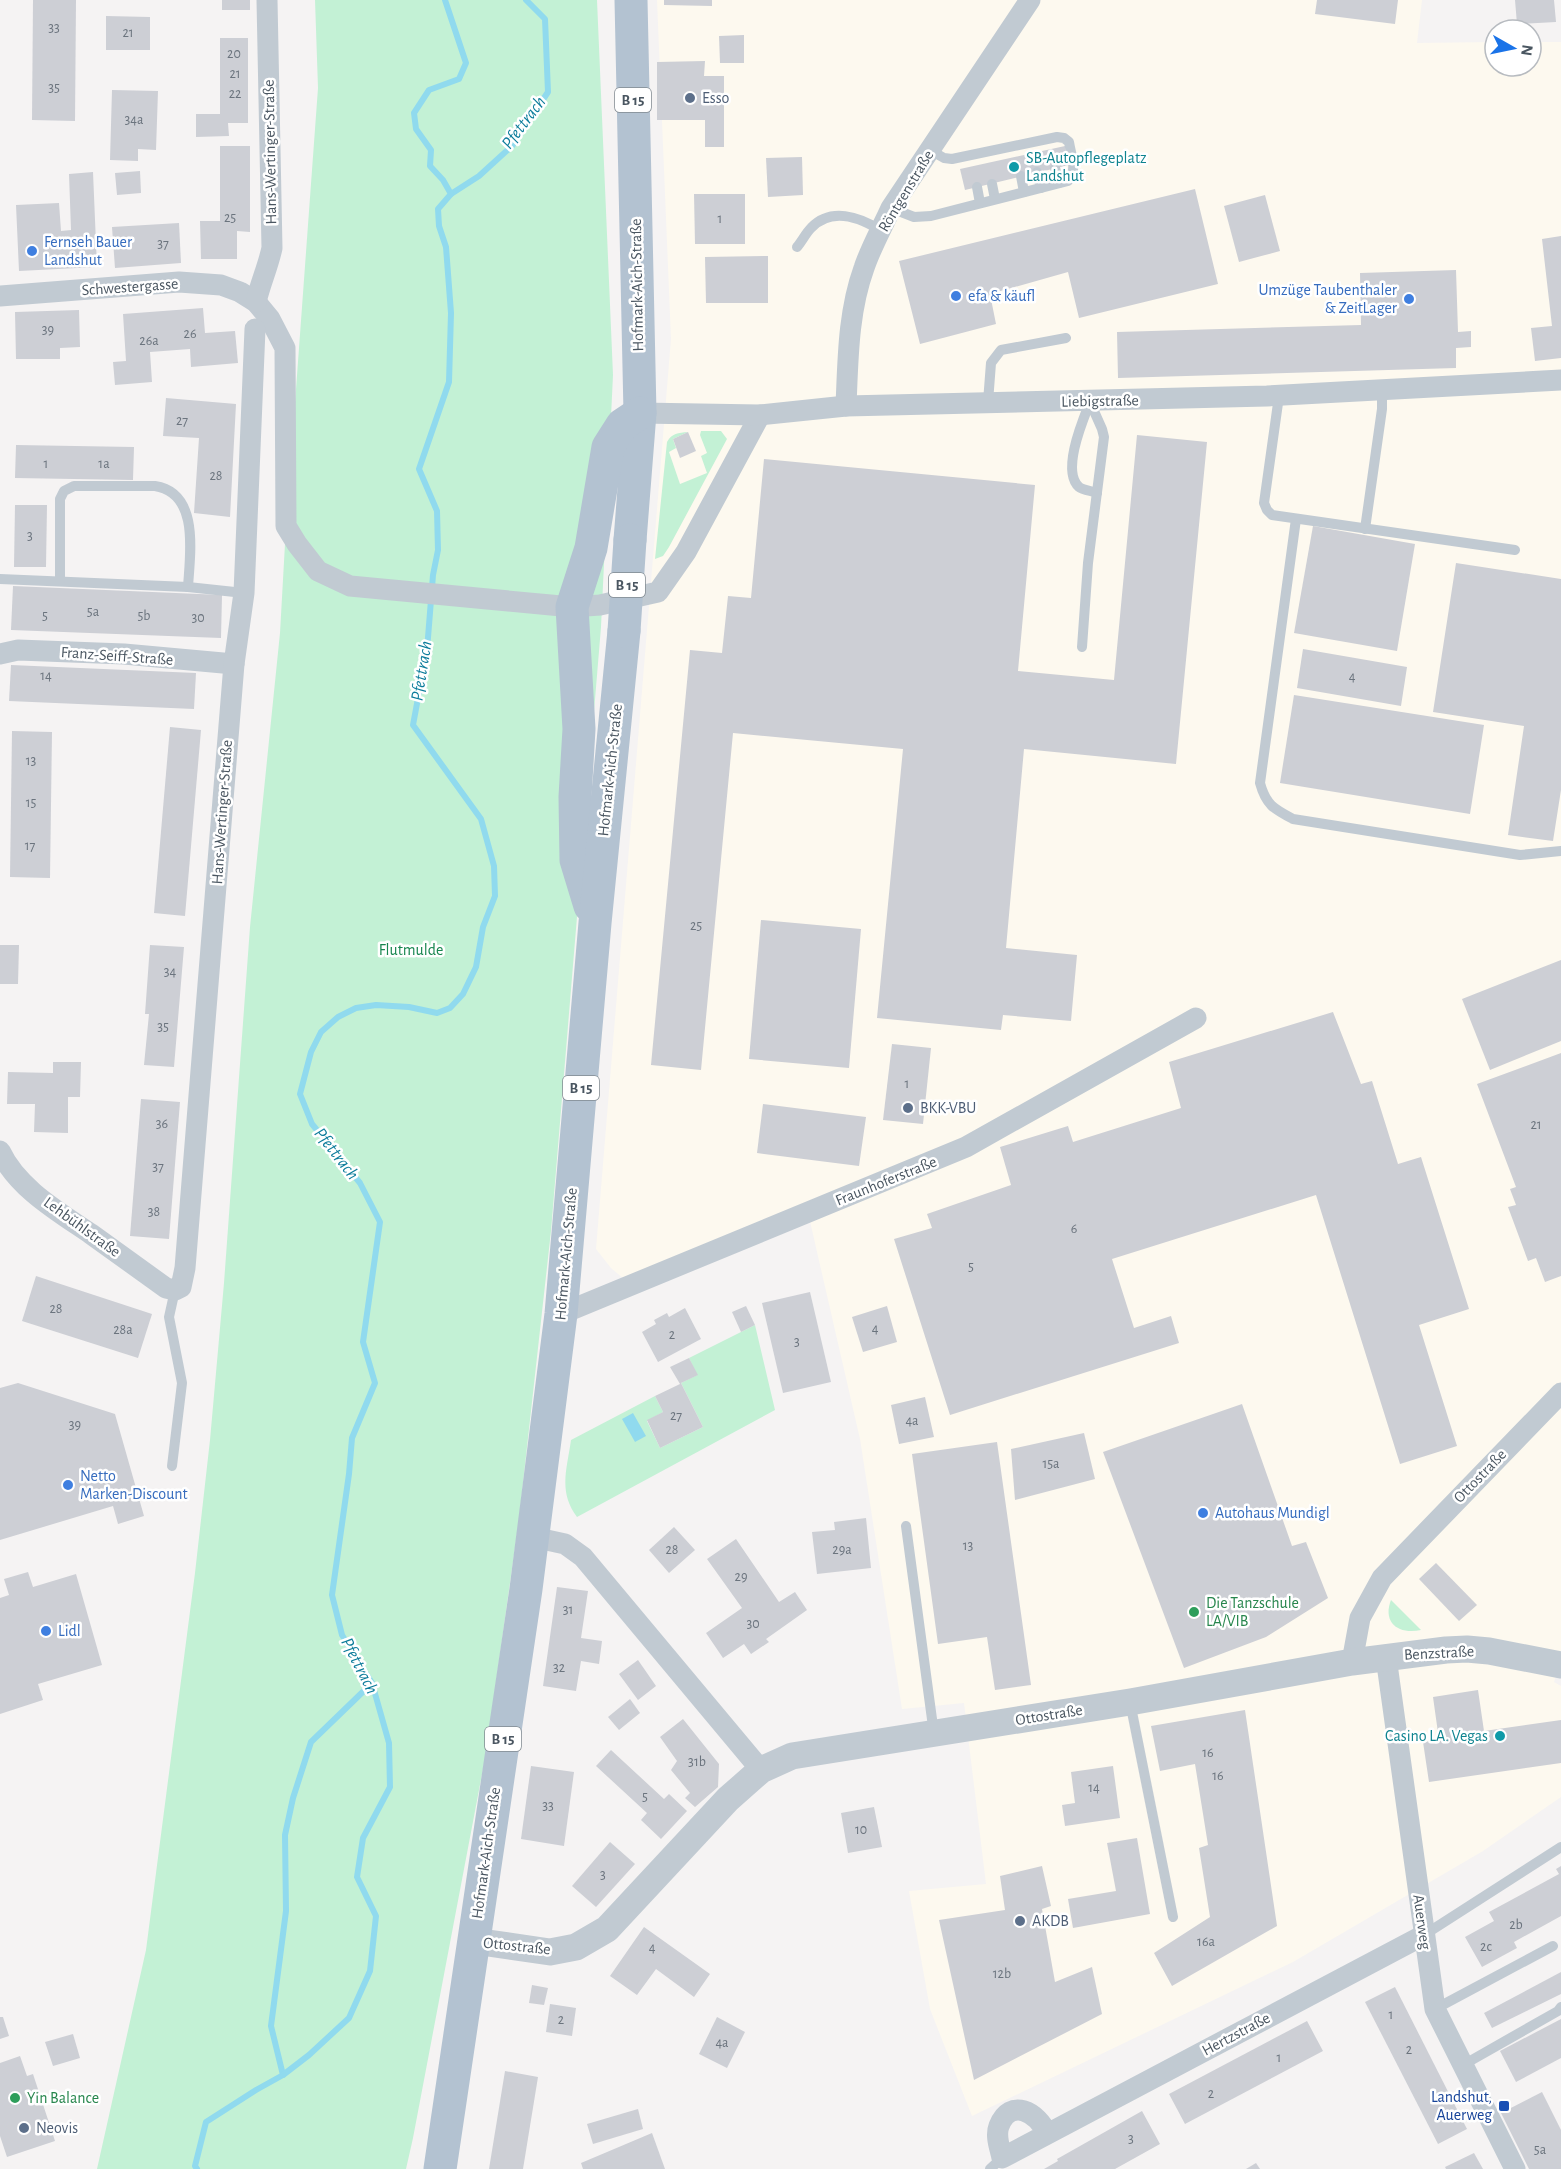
<svg xmlns="http://www.w3.org/2000/svg" width="1561" height="2169" font-family="'Alegreya Sans',sans-serif">
	<rect width="100%" height="100%" fill="#f5f3f3"/>
	<polygon fill="#fdf9ef" points="657,0 1422,0 1417,43 1495,42 1495,66 1531,66 1531,42 1561,42 1561,1662 1554,1682 1561,1686 1561,1797 1483,1851 1293,1962 972,2116 930,2009 909,1891 986,1884 964,1703 902,1709 860,1439 806,1204 624,1279 611,1268 596,1249 671,339"/>
	<g fill="#c3f1d5">
		<polygon points="315,0 597,0 613,375 601,627 551,1231 519,1519 486,1753 413,2138 406,2169 97,2169 146,1950 195,1573 210,1440 224,1283 250,927 280,633 286,526 318,88"/>
		<path d="M701,431H721L727,439L669,547L663,556L655,559L667,442C672,433 678,433 688,432L673,439L676,448L669,452L680,484L707,473L701,456L707,453L700,435Z"/>
		<path d="M755,1325L775,1410L577,1517C558,1492 567,1469 571,1440L655,1396L663,1412L647,1421L660,1448L703,1427L681,1383L697,1375L689,1358Z"/>
		<path d="M1391,1600L1421,1630C1399,1635 1382,1623 1391,1600Z"/>
	</g>
	<polygon fill="#90daee" points="633,1413 646,1436 635,1442 622,1419"/>
	<g fill="none" stroke-linecap="round" stroke-linejoin="round">
		<g stroke="#90daee" stroke-width="6">
			<polyline points="451,194 479,176 512,146 548,92 545,19 526,0"/>
			<polyline points="283,2075 271,2026 286,1911 285,1835 293,1798 311,1742 372,1683"/>
			<polyline points="197,2169 195,2166 206,2122 256,2090 283,2075 309,2055 349,2018 370,1971 376,1916 357,1877 363,1838 390,1787 389,1743 372,1683 342,1635 332,1595 349,1474 352,1438 375,1383 363,1342 380,1222 360,1183 312,1124 300,1094 311,1052 321,1032 338,1017 356,1008 376,1005 409,1007 437,1013 450,1008 463,994 476,967 483,927 495,896 494,866 481,819 413,725 427,650 433,575 438,550 437,511 419,469 449,382 451,313 446,247 439,226 438,209 451,194 443,180 430,166 431,150 416,129 414,113 429,90 459,79 466,63 445,0"/>
		</g>
	</g>
	<g fill="#cdcfd5">
		<polygon points="33,0 76,0 75,121 32,120"/>
		<rect x="222" y="0" width="28" height="10"/>
		<polygon points="664,0 712,0 712,6 664,5"/>
		<polygon points="1317,0 1398,0 1395,24 1315,14"/>
		<polygon points="1515,0 1554,0 1556,22 1517,24"/>
		<polygon points="106,16 150,17 150,50 106,50"/>
		<polygon points="744,35 744,63 720,63 719,36"/>
		<polygon points="220,38 248,38 248,123 228,123 229,136 196,137 196,114 220,114"/>
		<polygon points="705,61 704,76 724,76 724,147 705,147 705,120 657,120 657,62"/>
		<polygon points="112,90 158,91 156,150 138,149 138,161 110,160"/>
		<polygon points="220,146 250,146 250,232 237,231 237,259 201,259 200,221 220,221"/>
		<polygon points="1065,146 1069,165 965,190 960,169"/>
		<polygon points="802,157 803,195 768,197 766,158"/>
		<polygon points="140,171 141,193 117,195 115,173"/>
		<polygon points="93,172 97,267 19,271 16,205 59,203 61,231 71,230 69,174"/>
		<polygon points="1195,189 1218,284 1079,318 1068,272 990,294 996,324 920,344 899,261"/>
		<polygon points="694,194 745,194 745,244 695,244"/>
		<polygon points="1265,195 1280,251 1239,262 1224,206"/>
		<polygon points="179,223 181,263 115,268 112,227"/>
		<polygon points="1561,236 1561,358 1535,361 1531,328 1552,326 1542,239"/>
		<polygon points="768,256 768,303 706,303 705,257"/>
		<polygon points="1456,270 1458,332 1471,331 1471,347 1456,348 1456,368 1118,378 1117,332 1361,325 1360,273"/>
		<polygon points="203,308 205,333 235,331 238,363 191,367 190,349 150,352 152,382 115,385 113,362 126,361 123,314"/>
		<polygon points="79,310 80,347 60,348 60,359 16,359 15,312"/>
		<polygon points="166,398 236,404 230,517 194,513 199,438 163,436"/>
		<polygon points="688,432 696,451 680,458 673,439"/>
		<polygon points="1137,435 1207,442 1176,764 1024,749 1006,948 1077,955 1071,1021 1003,1015 1001,1030 877,1018 903,749 733,733 701,1070 651,1065 690,650 722,653 728,596 751,598 764,459 1035,485 1018,671 1114,680"/>
		<polygon points="16,445 134,447 133,480 15,478"/>
		<polygon points="15,505 47,505 46,567 14,567"/>
		<polygon points="1313,526 1415,544 1397,651 1294,633"/>
		<polygon points="1456,563 1561,579 1561,790 1553,841 1508,835 1524,726 1433,712"/>
		<polygon points="13,586 222,595 221,638 11,630"/>
		<polygon points="1303,649 1407,667 1401,706 1297,688"/>
		<polygon points="11,665 196,673 194,709 9,701"/>
		<polygon points="1294,695 1484,725 1470,814 1280,783"/>
		<polygon points="170,727 201,730 185,916 154,913"/>
		<polygon points="12,731 52,732 50,878 10,877"/>
		<polygon points="761,920 861,929 849,1068 749,1059"/>
		<polygon points="0,945 19,945 18,984 0,984"/>
		<polygon points="150,945 184,947 174,1067 144,1065 149,1014 145,1014"/>
		<polygon points="1561,960 1561,1041 1490,1070 1462,999"/>
		<polygon points="1333,1012 1361,1084 1372,1081 1398,1164 1421,1157 1469,1309 1419,1325 1457,1446 1400,1464 1316,1195 1112,1259 1134,1328 1171,1316 1179,1343 950,1415 894,1239 932,1228 927,1214 1011,1185 1000,1147 1068,1126 1073,1142 1181,1108 1169,1062"/>
		<polygon points="892,1044 931,1048 923,1124 883,1120"/>
		<polygon points="1561,1053 1561,1276 1545,1282 1536,1258 1528,1261 1508,1207 1516,1205 1510,1189 1516,1187 1477,1084"/>
		<polygon points="53,1062 81,1062 80,1097 68,1097 68,1133 34,1132 35,1104 7,1104 8,1072 53,1073"/>
		<polygon points="141,1099 180,1102 169,1239 130,1236"/>
		<polygon points="763,1104 866,1117 859,1166 757,1153"/>
		<polygon points="36,1276 152,1314 138,1358 22,1321"/>
		<polygon points="810,1292 831,1382 783,1393 762,1303"/>
		<polygon points="746,1306 755,1325 741,1332 732,1312"/>
		<polygon points="887,1306 897,1342 863,1352 852,1317"/>
		<polygon points="685,1308 701,1339 658,1362 642,1332 656,1324 654,1320 667,1313 669,1317"/>
		<polygon points="689,1358 698,1375 681,1383 703,1427 660,1448 647,1420 663,1412 655,1396 680,1384 670,1367"/>
		<polygon points="18,1383 115,1414 144,1516 118,1524 113,1506 0,1540 0,1388"/>
		<polygon points="925,1397 934,1437 899,1444 891,1405"/>
		<polygon points="1242,1404 1292,1546 1306,1542 1328,1598 1266,1637 1184,1668 1103,1452"/>
		<polygon points="1084,1433 1095,1479 1015,1500 1011,1449"/>
		<polygon points="997,1442 1031,1685 995,1690 987,1637 938,1644 912,1454"/>
		<polygon points="866,1518 871,1568 817,1574 812,1532 835,1530 834,1522"/>
		<polygon points="674,1527 695,1550 669,1573 649,1550"/>
		<polygon points="736,1539 779,1602 795,1592 807,1610 766,1639 769,1642 751,1654 744,1644 723,1658 706,1633 742,1608 707,1559"/>
		<polygon points="1436,1563 1477,1605 1459,1621 1419,1579"/>
		<polygon points="28,1572 33,1587 76,1574 102,1665 38,1684 43,1700 0,1714 0,1598 9,1595 4,1579"/>
		<polygon points="557,1587 588,1591 581,1638 602,1641 599,1664 581,1661 576,1691 543,1686"/>
		<polygon points="638,1660 656,1686 638,1700 619,1674"/>
		<polygon points="1478,1690 1484,1731 1561,1720 1561,1763 1429,1782 1423,1742 1439,1740 1433,1697"/>
		<polygon points="630,1699 640,1713 619,1730 608,1717"/>
		<polygon points="1245,1710 1277,1926 1172,1986 1154,1953 1210,1917 1199,1848 1208,1845 1195,1764 1160,1771 1151,1726"/>
		<polygon points="683,1719 719,1764 718,1787 695,1807 685,1798 690,1793 671,1770 677,1761 660,1737"/>
		<polygon points="611,1750 664,1799 669,1794 687,1811 661,1839 641,1820 647,1813 596,1766"/>
		<polygon points="531,1766 574,1772 564,1846 521,1839"/>
		<polygon points="1113,1766 1120,1818 1065,1826 1062,1805 1075,1803 1071,1772"/>
		<polygon points="874,1807 882,1847 848,1853 841,1813"/>
		<polygon points="1137,1838 1150,1914 1073,1928 1068,1899 1116,1891 1107,1843"/>
		<polygon points="610,1842 635,1864 596,1907 572,1886"/>
		<polygon points="1042,1866 1051,1906 1042,1909 1055,1982 1092,1967 1102,2014 974,2080 939,1920 1005,1910 1000,1876"/>
		<polygon points="1561,1866 1561,1916 1514,1942 1517,1948 1482,1967 1465,1937 1494,1921 1489,1912 1559,1874 1556,1869"/>
		<polygon points="644,1927 710,1974 694,1997 656,1969 637,1995 610,1976"/>
		<polygon points="1561,1972 1561,1994 1492,2028 1484,2013"/>
		<polygon points="532,1985 548,1988 544,2005 529,2003"/>
		<polygon points="1395,1987 1467,2129 1438,2144 1365,2002"/>
		<polygon points="550,2004 576,2008 572,2036 546,2032"/>
		<polygon points="0,2017 3,2017 9,2036 0,2039"/>
		<polygon points="717,2017 745,2032 727,2068 699,2054"/>
		<polygon points="1561,2019 1561,2058 1516,2082 1500,2051"/>
		<polygon points="1307,2021 1323,2051 1185,2124 1169,2094"/>
		<polygon points="73,2034 80,2058 53,2066 45,2042"/>
		<polygon points="20,2056 27,2076 33,2074 55,2141 7,2157 0,2136 0,2063"/>
		<polygon points="505,2071 538,2077 523,2169 489,2169"/>
		<polygon points="1542,2092 1561,2130 1561,2169 1529,2169 1501,2113"/>
		<polygon points="638,2109 643,2129 593,2144 587,2124"/>
		<polygon points="1142,2111 1160,2144 1115,2169 1044,2169 1058,2161 1057,2159"/>
		<polygon points="652,2133 665,2169 583,2169 581,2163"/>
		<polygon points="1474,2153 1483,2169 1446,2169 1445,2167"/>
		<polygon points="1256,2163 1260,2169 1246,2169"/>
	</g>
	<g fill="none" stroke-linecap="round" stroke-linejoin="round">
		<g stroke="#c1cad2" stroke-width="10">
			<polyline points="1055,168 1059,183"/>
			<polyline points="1037,172 1041,188"/>
			<polyline points="1021,176 1024,192"/>
			<polyline points="992,184 995,199"/>
			<polyline points="977,187 980,203"/>
			<path d="M891,208L914,217L931,216L1068,181C1078,171 1071,155 1069,142L1064,138L1057,137L952,159L944,158L930,150"/>
			<path d="M797,247C802,241 806,233 811,228C831,207 859,217 880,230"/>
			<polyline points="1279,396 1264,503 1267,510 1272,515 1515,550"/>
			<polyline points="988,402 991,363 1001,350 1066,338"/>
			<path d="M1090,402C1083,420 1061,471 1079,487C1083,490 1092,491 1097,493"/>
			<path d="M1296,519L1260,783C1266,805 1274,809 1293,819L1520,855L1561,851"/>
			<polyline points="1365,529 1382,409 1382,391"/>
			<polyline points="0,579 188,587 244,593"/>
			<path d="M60,581V499L64,491L74,486H155C200,493 190,554 188,587"/>
			<polyline points="1082,647 1088,563 1104,437 1102,429 1090,402"/>
			<polyline points="172,1466 182,1383 169,1317 175,1290"/>
			<polyline points="906,1526 934,1734"/>
			<polyline points="1130,1702 1173,1917"/>
			<polyline points="1424,1935 1561,1847"/>
			<polyline points="1435,2009 1553,1946"/>
			<polyline points="1463,2065 1558,2011 1561,2007"/>
			<polyline points="990,2169 1002,2158"/>
		</g>
		<g stroke="#c1cad2" stroke-width="21">
			<polyline points="0,296 179,282 221,285 240,292 256,302 270,319 285,348 286,526 297,544 318,571 350,586 572,607 600,605 658,592 686,552 760,415"/>
			<path d="M256,302C260,284 268,267 272,248L267,0"/>
			<path d="M846,406C848,360 848,312 864,268C871,247 882,228 891,208L1030,0"/>
			<polyline points="640,413 760,415 846,406 1267,396 1561,380"/>
			<polyline points="0,654 18,650 124,654 234,664"/>
			<path d="M0,1151C17,1188 59,1212 91,1234C116,1252 141,1270 166,1288L175,1290L181,1287L185,1268L234,664L244,593L255,329"/>
			<polyline points="561,1314 966,1147 1196,1018"/>
			<polyline points="533,1537 565,1544 583,1557 761,1770"/>
			<polyline points="1386,1657 1435,2009 1515,2169"/>
			<polyline points="1352,1662 1360,1618 1382,1578 1561,1393"/>
			<path d="M1047,2134C1038,2112 1010,2097 999,2126C995,2136 1000,2148 1002,2158L1424,1935"/>
		</g>
		<polyline stroke="#c1cad2" stroke-width="27" points="474,1941 550,1952 576,1947 607,1929 728,1799 761,1770 792,1756 1130,1702 1352,1662 1446,1650 1467,1649 1489,1651 1561,1665"/>
		<g stroke="#b3c2d1" stroke-width="33">
			<polyline points="630,540 640,413 631,0"/>
			<polyline points="590,906 576,860 575,797 579,729 572,607 591,548 608,447 622,425 640,413"/>
			<polyline points="440,2169 526,1589 561,1314 595,923 624,631"/>
		</g>
		<polyline stroke="#b3c2d1" stroke-width="33" points="624,631 630,540"/>
	</g>
	<g fill="#5c6f8a" stroke="#fff" stroke-width="2">
		<circle cx="690" cy="98" r="6"/>
		<circle cx="908" cy="1108" r="6"/>
		<circle cx="1020" cy="1921" r="6"/>
		<circle cx="24" cy="2128" r="6"/>
	</g>
	<g fill="#0f9aa8" stroke="#fff" stroke-width="2">
		<circle cx="1014" cy="167" r="6"/>
		<circle cx="1500" cy="1736" r="6"/>
	</g>
	<g fill="#3f7fe0" stroke="#fff" stroke-width="2">
		<circle cx="32" cy="251" r="6"/>
		<circle cx="956" cy="296" r="6"/>
		<circle cx="1409" cy="299" r="6"/>
		<circle cx="68" cy="1485" r="6"/>
		<circle cx="1203" cy="1513" r="6"/>
		<circle cx="46" cy="1631" r="6"/>
	</g>
	<g fill="#2e9e5b" stroke="#fff" stroke-width="2">
		<circle cx="1194" cy="1612" r="6"/>
		<circle cx="15" cy="2098" r="6"/>
	</g>
	<rect fill="#1a4fb4" stroke="#fff" stroke-width="2" x="1498" y="2100" width="12" height="12" rx="3"/>
	<g text-anchor="middle" dominant-baseline="central" stroke-width="5" stroke-linejoin="round" paint-order="stroke">
		<g font-size="14" fill="#6b747e">
			<text x="54" y="28">33</text>
			<text x="128" y="33">21</text>
			<text x="234" y="54">20</text>
			<text x="235" y="74">21</text>
			<text x="54" y="88">35</text>
			<text x="235" y="94">22</text>
			<text x="134" y="120">34a</text>
			<text x="230" y="218">25</text>
			<text x="720" y="219">1</text>
			<text x="163" y="244">37</text>
			<text x="48" y="330">39</text>
			<text x="190" y="334">26</text>
			<text x="149" y="341">26a</text>
			<text x="182" y="421">27</text>
			<text x="46" y="464">1</text>
			<text x="104" y="464">1a</text>
			<text x="216" y="476">28</text>
			<text x="30" y="536">3</text>
			<text x="93" y="612">5a</text>
			<text x="45" y="616">5</text>
			<text x="144" y="616">5b</text>
			<text x="198" y="618">30</text>
			<text x="46" y="676">14</text>
			<text x="1352" y="677">4</text>
			<text x="31" y="761">13</text>
			<text x="31" y="803">15</text>
			<text x="30" y="846">17</text>
			<text x="696" y="926">25</text>
			<text x="170" y="972">34</text>
			<text x="163" y="1027">35</text>
			<text x="907" y="1084">1</text>
			<text x="162" y="1124">36</text>
			<text x="1536" y="1125">21</text>
			<text x="158" y="1167">37</text>
			<text x="154" y="1212">38</text>
			<text x="1074" y="1229">6</text>
			<text x="971" y="1267">5</text>
			<text x="56" y="1309">28</text>
			<text x="875" y="1329">4</text>
			<text x="123" y="1330">28a</text>
			<text x="672" y="1335">2</text>
			<text x="797" y="1342">3</text>
			<text x="676" y="1416">27</text>
			<text x="912" y="1421">4a</text>
			<text x="75" y="1425">39</text>
			<text x="1051" y="1464">15a</text>
			<text x="968" y="1546">13</text>
			<text x="672" y="1550">28</text>
			<text x="842" y="1550">29a</text>
			<text x="741" y="1577">29</text>
			<text x="568" y="1610">31</text>
			<text x="753" y="1624">30</text>
			<text x="559" y="1668">32</text>
			<text x="1208" y="1753">16</text>
			<text x="697" y="1762">31b</text>
			<text x="1218" y="1776">16</text>
			<text x="1094" y="1788">14</text>
			<text x="645" y="1797">5</text>
			<text x="548" y="1806">33</text>
			<text x="861" y="1830">10</text>
			<text x="603" y="1875">3</text>
			<text x="1516" y="1925">2b</text>
			<text x="1206" y="1942">16a</text>
			<text x="1486" y="1947">2c</text>
			<text x="652" y="1948">4</text>
			<text x="1002" y="1974">12b</text>
			<text x="1391" y="2015">1</text>
			<text x="561" y="2020">2</text>
			<text x="722" y="2043">4a</text>
			<text x="1409" y="2050">2</text>
			<text x="1279" y="2058">1</text>
			<text x="1211" y="2094">2</text>
			<text x="1131" y="2139">3</text>
			<text x="1540" y="2150">5a</text>
		</g>
		<g fill="#fff" stroke="#808990" stroke-width="1.5">
			<rect x="615" y="88" width="36" height="24" rx="4.5"/>
			<rect x="609" y="573" width="36" height="24" rx="4.5"/>
			<rect x="563" y="1076" width="36" height="24" rx="4.5"/>
			<rect x="485" y="1727" width="36" height="24" rx="4.5"/>
		</g>
		<g font-size="15" font-weight="bold" fill="#4a5661">
			<text x="633" y="100">B 15</text>
			<text x="627" y="585">B 15</text>
			<text x="581" y="1088">B 15</text>
			<text x="503" y="1739">B 15</text>
		</g>
		<g font-size="16" fill="#4e5e75" stroke="#fff" text-anchor="start">
			<text x="702" y="98">Esso</text>
			<text x="920" y="1108">BKK-VBU</text>
			<text x="1032" y="1921">AKDB</text>
			<text x="36" y="2128">Neovis</text>
		</g>
		<g font-size="16" fill="#4a5661" stroke="#fff">
			<text transform="translate(270 152) rotate(-91)">Hans-Wertinger-Straße</text>
			<text transform="translate(906 191) rotate(-59)">Röntgenstraße</text>
			<text transform="translate(637 285) rotate(-91)">Hofmark-Aich-Straße</text>
			<text transform="translate(130 287) rotate(-4)">Schwestergasse</text>
			<text transform="translate(1100 401) rotate(-1)">Liebigstraße</text>
			<text transform="translate(117 656) rotate(4)">Franz-Seiff-Straße</text>
			<text transform="translate(610 770) rotate(-84)">Hofmark-Aich-Straße</text>
			<text transform="translate(222 812) rotate(-86)">Hans-Wertinger-Straße</text>
			<text transform="translate(886 1181) rotate(-22)">Fraunhoferstraße</text>
			<text transform="translate(82 1227) rotate(36)">Lehbühlstraße</text>
			<text transform="translate(566 1254) rotate(-85)">Hofmark-Aich-Straße</text>
			<text transform="translate(1480 1476) rotate(-46)">Ottostraße</text>
			<text transform="translate(1439 1653) rotate(-3)">Benzstraße</text>
			<text transform="translate(1049 1715) rotate(-9)">Ottostraße</text>
			<text transform="translate(486 1853) rotate(-82)">Hofmark-Aich-Straße</text>
			<text transform="translate(1422 1922) rotate(82)">Auerweg</text>
			<text transform="translate(517 1946) rotate(6)">Ottostraße</text>
			<text transform="translate(1236 2034) rotate(-28)">Hertzstraße</text>
		</g>
		<g font-size="16" fill="#0d838f" stroke="#fff" text-anchor="start">
			<text x="1026" y="158">SB-Autopflegeplatz<tspan x="1026" dy="18">Landshut</tspan></text>
			<text x="1488" y="1736" text-anchor="end">Casino LA. Vegas</text>
		</g>
		<g font-size="16" fill="#366cbe" stroke="#fff" text-anchor="start">
			<text x="44" y="242">Fernseh Bauer<tspan x="44" dy="18">Landshut</tspan></text>
			<text x="1397" y="290" text-anchor="end">Umzüge Taubenthaler<tspan x="1397" dy="18">&amp; ZeitLager</tspan></text>
			<text x="968" y="296">efa &amp; käufl</text>
			<text x="80" y="1476">Netto<tspan x="80" dy="18">Marken-Discount</tspan></text>
			<text x="1215" y="1513">Autohaus Mundigl</text>
			<text x="58" y="1631">Lidl</text>
		</g>
		<g font-size="16" fill="#17864f" stroke="#fff">
			<text x="411" y="950">Flutmulde</text>
		</g>
		<g font-size="16" fill="#27864d" stroke="#fff" text-anchor="start">
			<text x="1206" y="1603">Die Tanzschule<tspan x="1206" dy="18">LA/VIB</tspan></text>
			<text x="27" y="2098">Yin Balance</text>
		</g>
		<g font-size="16" fill="#164399" stroke="#fff" text-anchor="end">
			<text x="1492" y="2097">Landshut,<tspan x="1492" dy="18">Auerweg</tspan></text>
		</g>
		<g font-size="18" font-style="italic" fill="#0c7c9b" stroke="#fff">
			<text transform="translate(524 123) rotate(-53)">Pfettrach</text>
			<text transform="translate(422 671) rotate(-81)">Pfettrach</text>
			<text transform="translate(336 1154) rotate(52)">Pfettrach</text>
			<text transform="translate(359 1666) rotate(63)">Pfettrach</text>
		</g>
	</g>
	<g transform="translate(1513 48) rotate(99)"><circle r="28" fill="#ffffff" stroke="#b7bbc0" stroke-width="1.5"/>
	<path d="M0-4.5L10 22L0 15L-10 22Z" fill="#1a73e8"/>
	<text y="-9" font-size="16" font-weight="bold" text-anchor="middle" fill="#4a5661">N</text>
	</g>
</svg>
